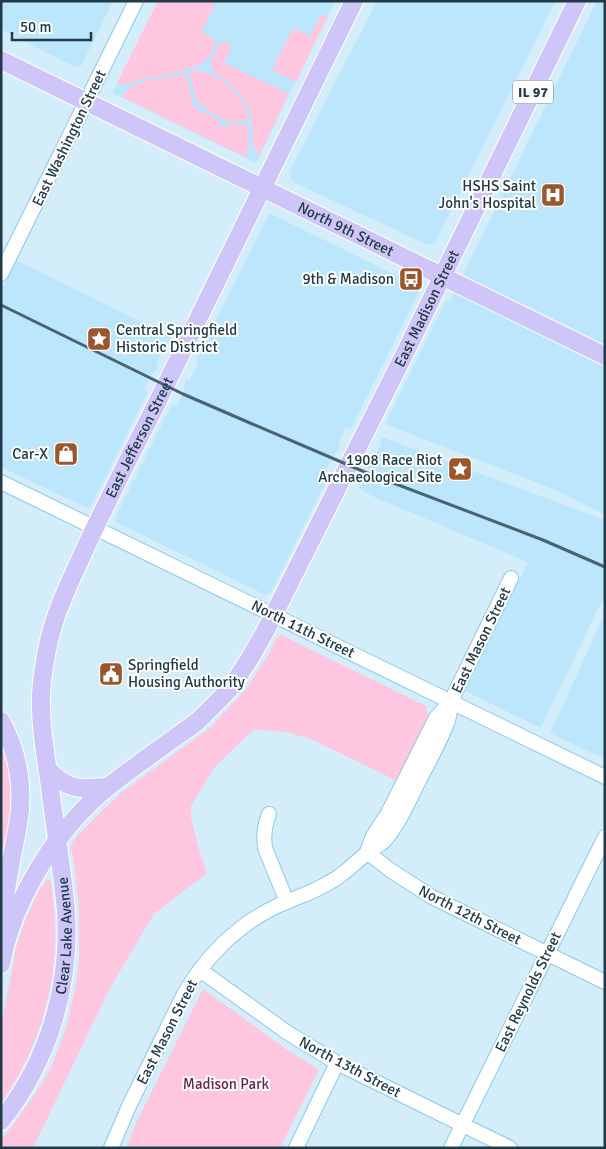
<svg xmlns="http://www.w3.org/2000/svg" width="606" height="1149" font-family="Signika,sans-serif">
	<rect width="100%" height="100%" fill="#d4edfa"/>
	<g fill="#bce6fc">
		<polygon points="1,1 113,1 81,66 75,67 1,29"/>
		<polygon points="158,1 335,1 256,163 113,93"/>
		<polygon points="377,1 555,1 435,243 426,244 293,182 289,172"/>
		<polygon points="597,1 605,1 605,514 553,489 385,424 447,299 450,301"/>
		<polygon points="269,213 420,287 419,292 351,429 346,427 338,444 341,446 336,454 334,453 326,470 328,472 325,478 327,479 271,591 269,592 266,595 116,522 115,518 172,404 177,406 179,402 185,389 183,387 187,379 190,380 198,363 196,362 199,355"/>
		<polygon points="16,260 172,337 166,348 164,347 156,364 158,365 154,374 152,373 144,390 148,392 89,509 1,467 1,291"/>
		<polygon points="382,437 605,520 605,594 541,728 465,691 528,562 372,496 358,487 360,484 361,485 367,473 369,468 368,467 372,458 374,458 382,442 380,441"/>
		<polygon points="605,614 605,759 550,733"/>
	</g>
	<g fill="#ffc7df">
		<path d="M158,1H216L201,32L215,39C216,72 166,74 143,79C134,81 127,87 117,83Z"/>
		<polygon points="321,15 327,18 296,82 272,70 293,28 310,36"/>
		<polygon points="223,41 232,46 224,63 289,94 259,155 256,152 253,147 252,119 248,105 233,86 214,72 211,67 211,61 220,44"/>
		<path d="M198,70C221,75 247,97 249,120L237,122L227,121L220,118L203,106L197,101L189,73Z"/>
		<path d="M185,74L193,103L191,104L204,114L206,112L219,121L218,124L227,127L228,124L248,125L249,145L245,157L122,97C131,78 165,79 185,74Z"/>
		<polygon points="281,635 426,706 428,715 428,721 399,782 311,739 286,732 254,729 214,768 191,806 191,818 199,850 207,873 154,914 110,988 33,1148 1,1148 1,1140 16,1121 41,1085 52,1065 66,1028 75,990 79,961 79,909 74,863 71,848 72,843 78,835 100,813 121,793 211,727 246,689 269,653 276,639"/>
		<polygon points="1,733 15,789 1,892"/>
		<path d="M49,880L51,882C53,901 56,921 55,940C54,998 35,1055 1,1103V1026L12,971L15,952L25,921L38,892L46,881Z"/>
		<polygon points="203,989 286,1049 319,1070 280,1148 126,1148 136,1123"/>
	</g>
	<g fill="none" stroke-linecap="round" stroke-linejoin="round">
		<defs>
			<g id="minor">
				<polyline points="1,274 136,1"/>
				<polyline points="1,482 605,777"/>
				<path d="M269,814C265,826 263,835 265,848L287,902"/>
				<polyline points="367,852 373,836 388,813 436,718 451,701 511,578"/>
				<polyline points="367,852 390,870 432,897 605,982"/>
				<polyline points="200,970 288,1033 337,1063 510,1148"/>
				<path d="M111,1148L129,1106L183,996C204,958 236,926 275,907C293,898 313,893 330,882C344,875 354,863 366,854C371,849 379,846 384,841C401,822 410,797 422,775C430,759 441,740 447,723C450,717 450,708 451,701"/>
				<polyline points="296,1148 337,1063"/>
				<polyline points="451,1148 605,837"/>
			</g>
			<g id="major">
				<path id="s1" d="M1,60L605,356"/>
				<path d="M1,721C16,748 22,780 20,810C18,829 13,849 10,867C6,888 3,908 1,928"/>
				<path d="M47,769C70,791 78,789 108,787"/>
				<path id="s2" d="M1,964C13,899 57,828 108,787C137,764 168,743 198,721L222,697L232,686L250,658L267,628L406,351L577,1"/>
				<path id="s3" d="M1,1121C48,1062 71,987 66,911C62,867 54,823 49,779C45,751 40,723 41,695C42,677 45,658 49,641C56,609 71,580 84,551C106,503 130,456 154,409C221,273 287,137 354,1"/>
			</g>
		</defs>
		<use href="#minor" stroke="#8ac9e9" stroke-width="16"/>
		<use href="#major" stroke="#fff" stroke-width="20"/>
		<use href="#minor" stroke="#fff" stroke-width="14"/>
		<use href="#major" stroke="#cec5f8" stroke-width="18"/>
		<polyline stroke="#496370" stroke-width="3" points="1,305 183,394 250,423 367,473 543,540 605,567"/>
	</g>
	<defs>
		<symbol id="hospital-square" viewBox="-11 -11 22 22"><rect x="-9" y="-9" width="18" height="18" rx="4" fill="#9b5629" stroke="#fff"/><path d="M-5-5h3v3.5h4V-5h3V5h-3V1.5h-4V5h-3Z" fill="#fff"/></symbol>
		<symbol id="bus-square" viewBox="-11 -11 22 22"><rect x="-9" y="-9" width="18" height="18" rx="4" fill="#9b5629" stroke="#fff"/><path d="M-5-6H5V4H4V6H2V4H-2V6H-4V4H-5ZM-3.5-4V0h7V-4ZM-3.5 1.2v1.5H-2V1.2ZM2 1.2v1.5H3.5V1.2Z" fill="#fff"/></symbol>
		<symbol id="sight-square" viewBox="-11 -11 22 22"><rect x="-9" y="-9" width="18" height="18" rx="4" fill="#9b5629" stroke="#fff"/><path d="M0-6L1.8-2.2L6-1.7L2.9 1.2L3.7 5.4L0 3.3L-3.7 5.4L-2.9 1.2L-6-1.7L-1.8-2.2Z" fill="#fff"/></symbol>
		<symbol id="shop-square" viewBox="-11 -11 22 22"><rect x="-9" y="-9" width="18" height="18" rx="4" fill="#9b5629" stroke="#fff"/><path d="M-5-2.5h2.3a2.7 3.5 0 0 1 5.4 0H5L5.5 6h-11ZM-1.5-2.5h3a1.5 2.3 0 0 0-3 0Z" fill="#fff"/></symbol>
		<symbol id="civic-square" viewBox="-11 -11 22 22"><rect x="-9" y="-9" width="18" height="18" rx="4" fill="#9b5629" stroke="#fff"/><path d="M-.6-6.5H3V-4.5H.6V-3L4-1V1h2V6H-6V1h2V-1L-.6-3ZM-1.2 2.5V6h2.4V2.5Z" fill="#fff"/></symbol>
	</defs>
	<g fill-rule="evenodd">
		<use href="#hospital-square" x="539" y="181" width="28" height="28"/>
		<use href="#bus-square" x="397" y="265" width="28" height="28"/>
		<use href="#sight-square" x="85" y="325" width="28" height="28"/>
		<use href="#shop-square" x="52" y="440" width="28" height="28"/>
		<use href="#sight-square" x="446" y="455" width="28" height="28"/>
		<use href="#civic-square" x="97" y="660" width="28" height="28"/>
	</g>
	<g text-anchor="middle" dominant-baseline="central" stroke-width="4" stroke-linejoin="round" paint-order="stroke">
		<rect fill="#fff" stroke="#63757e" stroke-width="1" x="513" y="80.5" width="40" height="23" rx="4"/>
		<g font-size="14" font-weight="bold" fill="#203a47">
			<text x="533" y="92">IL 97</text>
		</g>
		<g font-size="15" fill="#203a47" stroke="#fff">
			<text transform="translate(69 138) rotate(-64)">East Washington Street</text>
			<text stroke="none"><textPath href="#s1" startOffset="384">North 9th Street</textPath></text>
			<text stroke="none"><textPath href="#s2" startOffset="796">East Madison Street</textPath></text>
			<text stroke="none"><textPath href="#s3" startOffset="720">East Jefferson Street</textPath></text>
			<text transform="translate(303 629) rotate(26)">North 11th Street</text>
			<text transform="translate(481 640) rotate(-64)">East Mason Street</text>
			<text transform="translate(470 915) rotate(27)">North 12th Street</text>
			<text stroke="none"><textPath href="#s3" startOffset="200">Clear Lake Avenue</textPath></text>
			<text transform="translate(528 992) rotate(-64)">East Reynolds Street</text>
			<text transform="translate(167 1032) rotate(-63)">East Mason Street</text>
			<text transform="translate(350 1067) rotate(28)">North 13th Street</text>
		</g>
		<g font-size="15" fill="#203a47" stroke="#fff" text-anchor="end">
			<text x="536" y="186">HSHS Saint<tspan x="536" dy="17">John's Hospital</tspan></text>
			<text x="394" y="279">9th &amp; Madison</text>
			<text x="116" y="330" text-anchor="start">Central Springfield<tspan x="116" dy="17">Historic District</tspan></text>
			<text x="48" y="454">Car-X</text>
			<text x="442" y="460">1908 Race Riot<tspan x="442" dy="17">Archaeological Site</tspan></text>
			<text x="128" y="665" text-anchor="start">Springfield<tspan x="128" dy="17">Housing Authority</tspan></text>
		</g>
		<g font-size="15" fill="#671f45" stroke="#fff">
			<text x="226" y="1084">Madison Park</text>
		</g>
	</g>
	<rect width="606" height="1149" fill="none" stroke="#203a47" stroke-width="5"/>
	<path d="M12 32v8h79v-8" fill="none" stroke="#203a47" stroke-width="2.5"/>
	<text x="20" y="32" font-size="15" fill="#203a47" stroke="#ffffff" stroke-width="4" paint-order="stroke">50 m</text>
</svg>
